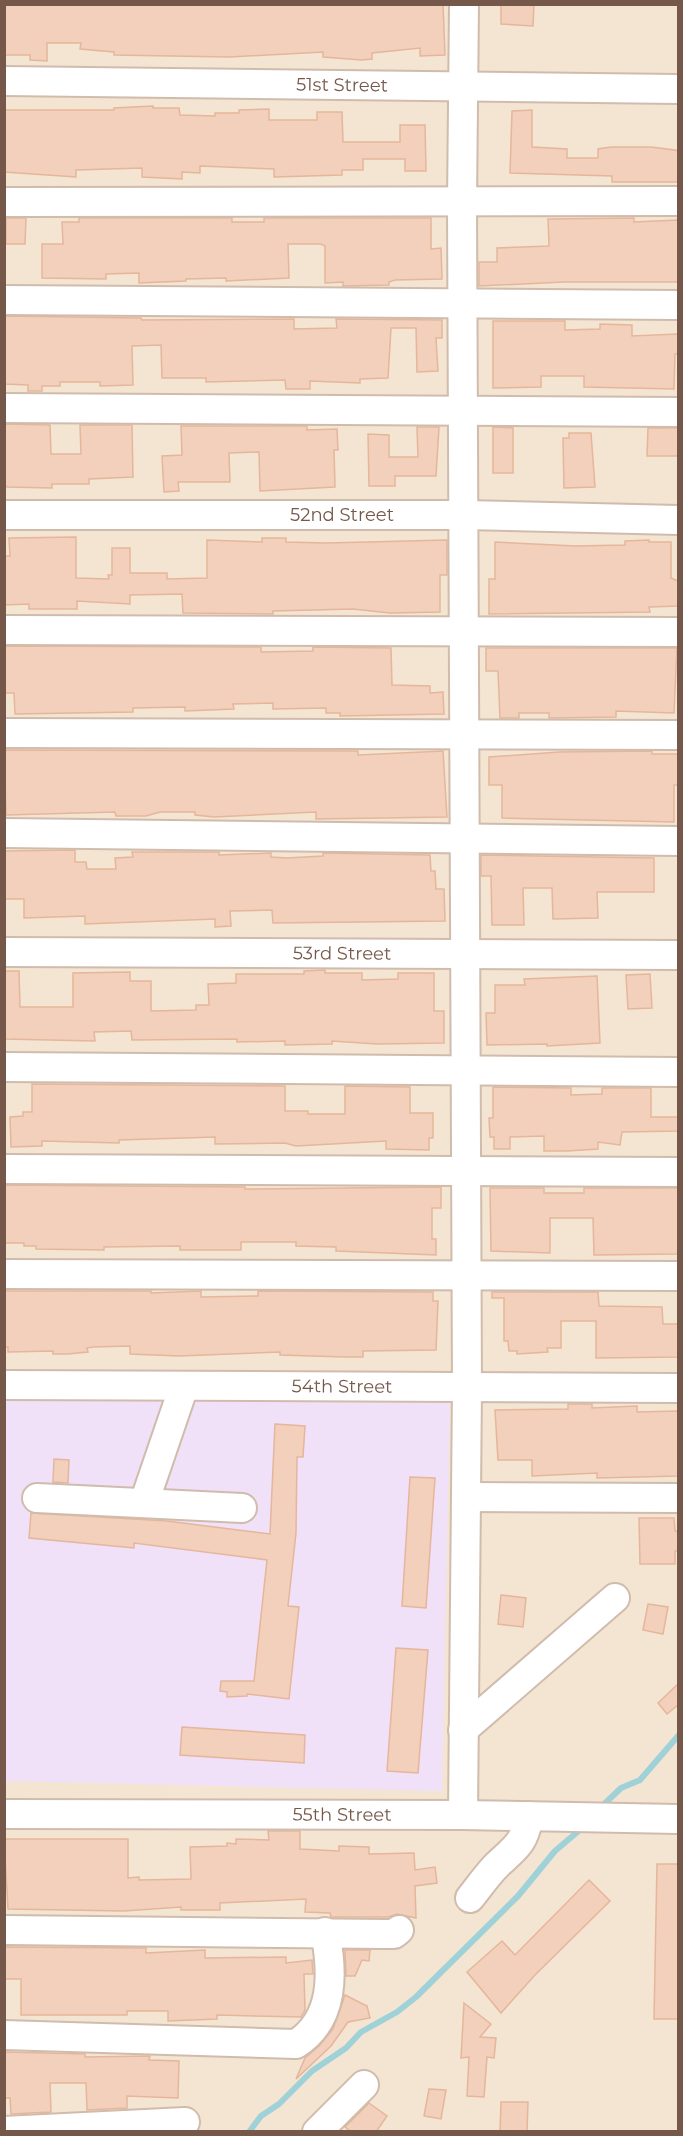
<svg xmlns="http://www.w3.org/2000/svg" width="683" height="2136" font-family="Montserrat,sans-serif">
	<rect width="100%" height="100%" fill="#fdf3e4"/>
	<rect fill="#f4e4d2" x="5" y="5" width="673" height="2126"/>
	<polygon fill="#f0e1f9" points="5,1399 450,1401 442,1791 5,1781"/>
	<g fill="none" stroke-linecap="round" stroke-linejoin="round">
		<g stroke="#9ed1d8" stroke-width="6">
			<polyline points="599,1809 621,1788 640,1780 678,1736"/>
			<polyline points="249,2132 261,2116 279,2104 312,2071 346,2048 361,2032 397,2012 416,1997 518,1896 555,1851 582,1828"/>
		</g>
	</g>
	<g fill="#f2d0bb" stroke="#e5b69b" stroke-width="1.5">
		<polygon points="4,4 443,4 445,55 420,56 420,48 372,53 372,59 362,60 323,57 323,52 230,57 114,55 114,52 80,49 81,43 47,43 47,61 30,60 30,55 4,55"/>
		<polygon points="501,4 534,4 533,26 501,24"/>
		<polygon points="153,106 153,108 179,108 180,115 215,116 215,113 239,113 239,110 269,109 269,120 317,120 317,112 342,112 343,142 400,142 400,125 425,125 426,171 405,171 405,159 363,159 363,170 342,170 342,175 274,177 274,169 200,166 200,173 182,172 182,179 142,177 142,168 76,170 76,177 4,172 4,110 114,110 114,108"/>
		<polygon points="532,110 532,147 567,149 567,158 598,158 598,149 611,147 651,147 675,150 678,151 678,182 612,182 612,176 510,173 512,111"/>
		<polygon points="6,218 26,218 25,244 6,244"/>
		<polygon points="79,218 232,218 232,222 264,222 264,218 431,218 431,249 441,248 442,279 395,280 389,282 389,285 343,286 343,282 325,283 325,246 321,244 288,244 289,278 226,281 226,278 186,279 186,281 139,283 139,273 106,274 106,279 42,278 42,244 63,244 62,222 79,222"/>
		<polygon points="634,218 634,222 678,220 678,282 564,282 479,286 479,262 497,262 497,248 549,246 548,219"/>
		<polygon points="4,316 141,318 142,320 294,319 294,329 337,328 336,319 442,320 442,338 436,338 438,371 417,372 416,328 391,328 388,378 360,379 360,383 310,381 310,389 286,389 285,380 206,382 206,378 162,378 161,345 132,346 133,385 100,386 100,382 60,382 60,386 42,386 42,391 28,391 28,385 4,384"/>
		<polygon points="493,321 565,321 565,330 600,329 600,324 632,325 632,336 678,334 678,354 675,354 674,389 584,387 584,376 541,376 541,387 493,388"/>
		<polygon points="4,424 50,425 51,454 81,454 80,425 132,425 133,477 89,479 89,484 52,484 52,488 7,487 4,484"/>
		<polygon points="181,426 307,426 307,430 337,429 338,450 334,450 335,487 260,491 259,452 229,453 230,482 178,482 179,491 164,492 162,456 182,455"/>
		<polygon points="417,427 439,427 436,476 395,476 395,486 369,486 368,434 389,435 389,457 418,457"/>
		<polygon points="493,427 513,428 513,473 493,473"/>
		<polygon points="648,428 678,428 678,456 647,456"/>
		<polygon points="569,433 591,433 595,487 564,488 563,438 569,438"/>
		<polygon points="76,537 76,578 109,579 108,575 112,575 112,548 130,548 130,573 167,573 167,579 207,578 207,540 262,542 262,538 286,538 286,542 327,543 447,540 447,575 440,575 440,612 390,613 353,609 273,611 273,614 183,613 182,594 130,595 130,604 77,601 77,609 29,609 29,604 4,605 4,556 10,556 9,538"/>
		<polygon points="649,540 649,542 671,542 671,578 678,581 678,606 649,607 650,612 489,614 489,579 495,579 495,542 575,546 625,545 625,541"/>
		<polygon points="4,646 261,647 261,652 313,651 313,647 391,648 392,685 430,686 430,693 443,692 444,714 340,716 340,713 326,713 326,708 273,709 273,703 233,704 234,709 185,711 185,707 133,708 133,712 15,714 14,693 4,693"/>
		<polygon points="486,648 677,648 674,713 616,711 616,717 549,718 549,713 519,713 519,718 500,718 498,671 486,671"/>
		<polygon points="4,750 358,751 358,755 443,751 447,817 316,819 316,812 214,817 195,815 195,812 160,812 146,816 116,816 115,812 6,815"/>
		<polygon points="652,751 652,754 678,754 678,785 674,785 674,822 502,818 502,785 489,785 489,757 559,752"/>
		<polygon points="75,850 75,862 86,862 87,869 116,869 115,858 133,857 132,852 219,852 219,855 271,853 271,857 287,858 323,856 323,853 430,855 431,871 435,871 436,889 444,889 445,921 273,923 272,910 230,911 231,926 215,927 215,919 85,924 85,916 24,918 24,899 4,899 4,851"/>
		<polygon points="481,855 654,858 654,892 597,892 598,918 553,919 552,888 523,888 524,925 492,925 491,876 481,876"/>
		<polygon points="325,970 325,973 362,973 362,980 398,979 398,973 434,973 434,1011 444,1011 444,1043 377,1044 332,1041 332,1044 285,1045 285,1041 237,1042 237,1039 132,1040 131,1031 94,1032 95,1041 4,1039 4,971 19,971 20,1007 73,1007 73,973 130,972 130,981 151,981 151,1011 196,1010 196,1005 209,1005 208,984 236,983 236,974 304,974 304,971"/>
		<polygon points="650,974 652,1008 628,1009 626,975"/>
		<polygon points="597,976 600,1043 547,1046 547,1044 487,1045 486,1013 495,1013 495,985 525,985 524,979"/>
		<polygon points="32,1084 285,1086 285,1111 308,1111 308,1114 345,1114 345,1086 410,1087 410,1113 433,1113 433,1138 429,1138 429,1150 386,1149 386,1141 296,1146 285,1143 215,1144 215,1137 119,1140 119,1143 42,1141 42,1146 11,1147 10,1117 23,1116 23,1112 32,1112"/>
		<polygon points="493,1087 571,1088 571,1095 602,1094 602,1088 651,1088 651,1117 678,1117 678,1131 622,1132 620,1145 598,1142 598,1149 567,1151 544,1151 544,1136 510,1137 510,1149 494,1149 494,1137 490,1137 489,1118 493,1118"/>
		<polygon points="4,1185 245,1187 245,1189 441,1187 441,1208 432,1208 432,1239 436,1239 436,1255 336,1251 336,1247 296,1246 296,1242 241,1242 241,1250 180,1250 180,1246 104,1247 104,1250 36,1249 36,1246 24,1246 24,1243 4,1243"/>
		<polygon points="490,1188 544,1188 544,1193 584,1193 584,1188 678,1188 678,1254 594,1255 593,1218 550,1218 550,1253 491,1251"/>
		<polygon points="4,1291 151,1291 151,1293 201,1291 201,1297 258,1296 258,1291 433,1292 433,1301 438,1301 436,1350 363,1351 363,1357 345,1357 280,1355 280,1352 179,1356 130,1354 130,1346 93,1347 87,1348 88,1352 67,1354 53,1354 53,1351 8,1352 8,1347 4,1347"/>
		<polygon points="492,1292 598,1292 599,1306 662,1307 663,1324 678,1324 678,1357 596,1358 596,1321 561,1321 561,1348 547,1348 548,1352 517,1354 517,1351 509,1351 508,1341 504,1341 504,1298 492,1298"/>
		<polygon points="568,1404 592,1404 592,1408 637,1406 637,1412 678,1411 678,1476 597,1478 597,1473 532,1476 532,1460 498,1460 495,1410 568,1409"/>
		<polygon points="275,1424 305,1426 303,1457 297,1457 296,1533 288,1606 299,1607 289,1699 247,1694 247,1696 227,1697 227,1692 220,1691 221,1681 254,1681 267,1560 134,1543 134,1548 29,1538 31,1513 167,1521 270,1534"/>
		<polygon points="54,1459 69,1460 68,1483 53,1482"/>
		<polygon points="410,1477 435,1478 426,1608 402,1606"/>
		<polygon points="639,1518 674,1518 675,1531 678,1531 678,1551 675,1551 675,1564 640,1564"/>
		<polygon points="501,1595 526,1598 523,1627 498,1624"/>
		<polygon points="648,1604 668,1607 663,1634 643,1630"/>
		<polygon points="396,1648 428,1650 418,1773 387,1771"/>
		<polygon points="678,1684 678,1705 667,1714 658,1703"/>
		<polygon points="182,1727 305,1735 304,1763 180,1755"/>
		<polygon points="268,1831 300,1831 300,1849 339,1851 339,1846 369,1847 369,1854 414,1853 415,1870 435,1867 437,1883 415,1886 416,1918 397,1914 388,1917 331,1917 330,1913 305,1912 306,1899 220,1903 220,1910 181,1910 181,1907 124,1911 8,1909 4,1839 128,1839 128,1878 139,1877 139,1880 191,1879 190,1847 227,1846 227,1843 236,1844 236,1839 269,1840"/>
		<polygon points="657,1864 678,1864 678,2019 654,2019"/>
		<polygon points="589,1880 610,1901 535,1975 501,2013 467,1972 502,1941 515,1955"/>
		<polygon points="4,1947 146,1948 146,1953 205,1950 205,1958 286,1957 286,1963 312,1960 313,1974 304,1974 305,2010 301,2017 217,2015 217,2019 168,2021 168,2011 127,2011 127,2015 21,2015 21,1979 4,1979"/>
		<polygon points="345,1950 370,1950 369,1961 362,1960 355,1976 346,1976"/>
		<polygon points="345,1995 367,2006 370,2018 348,2022 331,2046 296,2079 305,2058 319,2046 333,2029"/>
		<polygon points="464,2003 491,2024 480,2037 496,2038 494,2058 487,2057 484,2097 467,2096 469,2057 461,2058"/>
		<polygon points="4,2052 85,2054 85,2057 150,2056 149,2060 179,2061 178,2098 127,2096 127,2108 87,2110 86,2083 50,2083 51,2112 11,2114 10,2098 4,2098"/>
		<polygon points="429,2089 446,2090 441,2119 424,2116"/>
		<polygon points="501,2102 528,2102 527,2132 500,2132"/>
		<polygon points="369,2103 387,2116 376,2132 351,2132 345,2127"/>
	</g>
	<g fill="none" stroke-linecap="round" stroke-linejoin="round">
		<defs>
			<g id="minor">
				<path id="s1" d="M4,81L678,89"/>
				<polyline points="4,202 678,201"/>
				<polyline points="4,300 678,305"/>
				<polyline points="4,408 678,412"/>
				<path id="s2" d="M4,515H464L678,520"/>
				<polyline points="4,630 678,632"/>
				<polyline points="4,733 678,735"/>
				<polyline points="4,833 678,841"/>
				<path id="s3" d="M4,952L678,955"/>
				<polyline points="4,1067 678,1072"/>
				<polyline points="4,1169 678,1172"/>
				<polyline points="4,1274 678,1276"/>
				<path id="s4" d="M4,1385L678,1388"/>
				<polyline points="466,1497 678,1498"/>
				<polyline points="37,1498 242,1508"/>
				<polyline points="144,1503 184,1386"/>
				<polyline points="463,1730 615,1598"/>
				<path id="s5" d="M4,1814L463,1815L678,1819"/>
				<polyline points="463,1815 467,1387 462,203 464,4"/>
				<path d="M470,1898C479,1887 487,1875 497,1865C516,1847 524,1844 529,1816"/>
				<polyline points="4,1930 384,1934 394,1934 399,1930"/>
				<path d="M4,2035L296,2044C335,2019 333,1972 325,1932"/>
				<polyline points="4,2131 185,2122"/>
				<polyline points="317,2132 364,2085"/>
			</g>
		</defs>
		<use href="#minor" stroke="#d0bcad" stroke-width="32"/>
		<use href="#minor" stroke="#fff" stroke-width="28"/>
	</g>
	<g text-anchor="middle" dominant-baseline="central" stroke-width="5" stroke-linejoin="round" paint-order="stroke">
		<g font-size="18" fill="#755849" stroke="#fff7eb">
			<text stroke="none"><textPath href="#s1" startOffset="338">51st Street</textPath></text>
			<text stroke="none"><textPath href="#s2" startOffset="338">52nd Street</textPath></text>
			<text stroke="none"><textPath href="#s3" startOffset="338">53rd Street</textPath></text>
			<text stroke="none"><textPath href="#s4" startOffset="338">54th Street</textPath></text>
			<text stroke="none"><textPath href="#s5" startOffset="338">55th Street</textPath></text>
		</g>
	</g>
	<rect width="683" height="2136" fill="none" stroke="#755849" stroke-width="12"/>
</svg>
